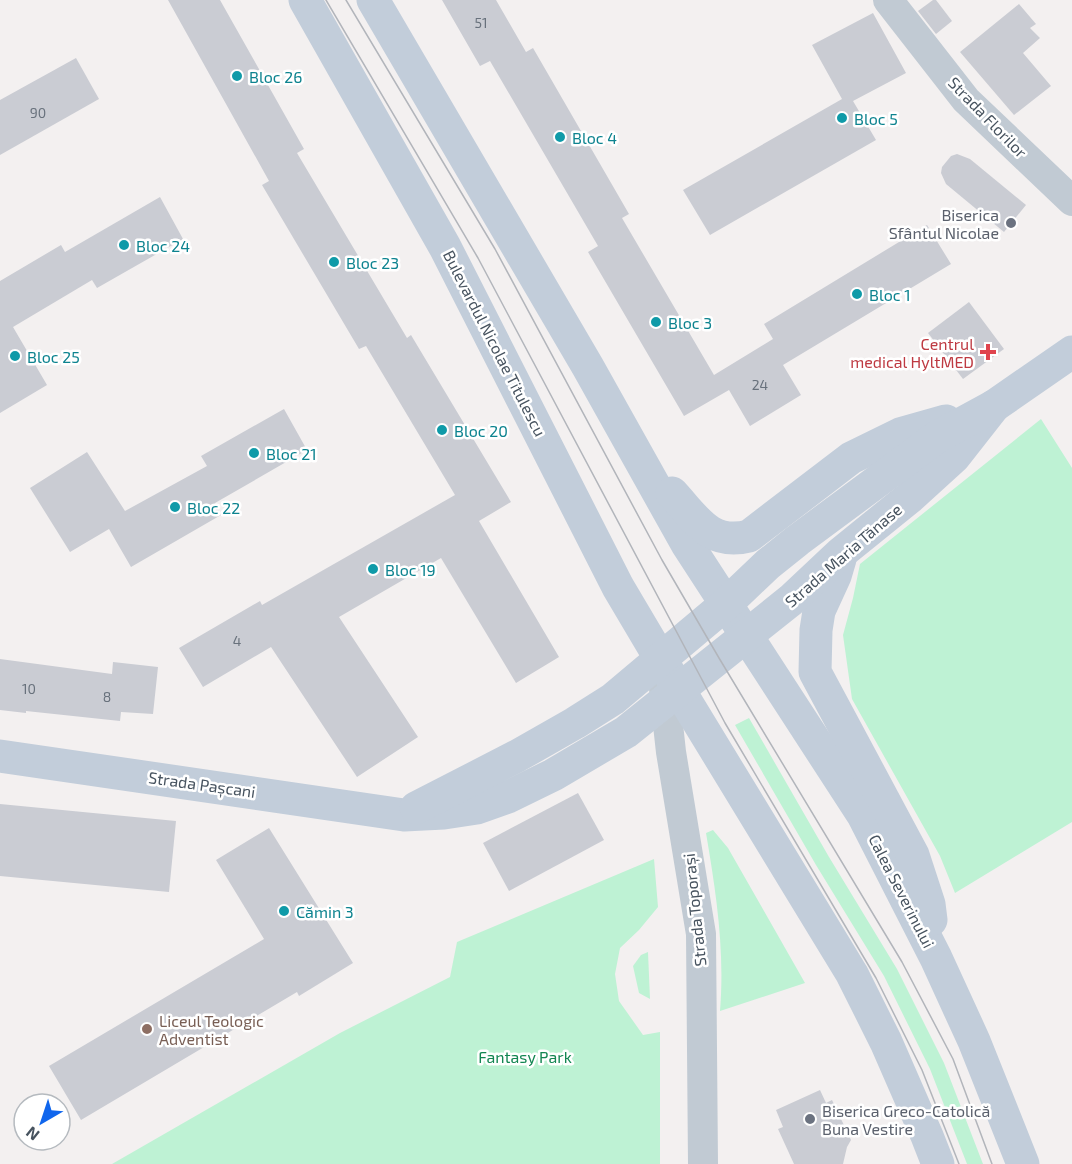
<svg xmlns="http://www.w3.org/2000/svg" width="1072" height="1164" font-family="'Exo 2',sans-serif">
	<rect width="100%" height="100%" fill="#f3f0f0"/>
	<g fill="#bef2d4">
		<polygon points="1041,419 1072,468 1072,822 955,893 940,856 852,699 843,635 853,598 860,564"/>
		<polygon points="749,718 829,857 897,969 944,1063 983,1164 967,1164 930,1069 884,976 816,865 735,725"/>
		<path d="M713,830L728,848L805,983L720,1011C725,950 716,892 706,833Z"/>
		<polygon points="654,859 658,907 639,930 620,948 615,974 619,1001 643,1035 660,1032 660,1164 112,1164 340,1033 450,977 457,942"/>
		<polygon points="648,952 650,999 639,993 633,966 641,955"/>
	</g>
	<g fill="#caccd3">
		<polygon points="168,0 220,0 304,149 297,153 407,338 411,335 511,502 479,521 559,657 516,683 441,558 339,617 418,737 357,777 271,647 203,687 179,648 260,601 262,605 455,495 366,346 359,349 262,185 269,181"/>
		<polygon points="442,0 496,0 526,52 533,48 629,214 622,218 714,375 773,339 764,324 927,225 951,264 783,365 801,395 750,426 729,390 684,416 588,252 598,246 490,61 480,66"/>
		<polygon points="933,0 936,0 952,21 936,34 918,11"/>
		<polygon points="1019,4 1036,24 1030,28 1040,38 1023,53 1051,86 1014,115 960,52"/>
		<polygon points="873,13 906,73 853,101 876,140 710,235 683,190 842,99 812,45"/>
		<polygon points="76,58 99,99 0,155 0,100"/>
		<polygon points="957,154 970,159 1026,205 1004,232 946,184 941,173 942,167 951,156"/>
		<polygon points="160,197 183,239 97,288 92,280 13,327 47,385 0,413 0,281 61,245 65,252"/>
		<polygon points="969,302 1004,349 963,379 928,333"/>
		<polygon points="284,409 307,450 215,503 221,515 131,567 109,529 70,552 30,488 87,452 125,511 207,466 201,456"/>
		<polygon points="0,659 112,674 113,662 158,667 153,714 121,712 120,721 26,711 26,713 0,710"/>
		<polygon points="578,793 604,840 509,891 483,843"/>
		<polygon points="0,804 176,821 169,892 0,876"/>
		<polygon points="269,828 353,963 299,996 297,992 81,1120 49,1066 264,939 216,860"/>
		<polygon points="820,1090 826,1103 832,1100 851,1140 847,1147 843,1164 794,1164 778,1129 783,1127 776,1110"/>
	</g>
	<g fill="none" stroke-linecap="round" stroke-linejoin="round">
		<g stroke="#c1cad3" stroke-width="30">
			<polyline points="888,0 966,100 1072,201"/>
			<polyline points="663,679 671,752 701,934 703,1164"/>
		</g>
		<g stroke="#c2cdda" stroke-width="33">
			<polyline points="305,0 445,247 618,587 679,690 852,974 886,1042 927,1136 938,1164"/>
			<polyline points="373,0 588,367 687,544 863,815 936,958 974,1041 1023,1164"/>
			<path d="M672,493C696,519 710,546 749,536L851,458L900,434L946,421"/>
			<polyline points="840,559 835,576 819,611 816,630 815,672 913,855 929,904 931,920"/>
			<polyline points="0,756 404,815 444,813 477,808 508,797 553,775 626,732 791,600 841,553 909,498 954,457 994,406"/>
			<polyline points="416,808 517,756 575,723 613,699 726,604 768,564 798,540 937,437 994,406 1072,352"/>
		</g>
		<g stroke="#b2b5bb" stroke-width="1.5">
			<polyline points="326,0 478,258 725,723 876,978 922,1070 959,1164"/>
			<polyline points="346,0 495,249 662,560 719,658 902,962 953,1059 992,1164"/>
		</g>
	</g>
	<g fill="#0f9aa8" stroke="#fff" stroke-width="2">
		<circle cx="237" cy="76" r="6"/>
		<circle cx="842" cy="118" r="6"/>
		<circle cx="560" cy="137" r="6"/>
		<circle cx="124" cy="245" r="6"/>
		<circle cx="334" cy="262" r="6"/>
		<circle cx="857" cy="294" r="6"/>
		<circle cx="656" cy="322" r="6"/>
		<circle cx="15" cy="356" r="6"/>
		<circle cx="442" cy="430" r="6"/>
		<circle cx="254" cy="453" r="6"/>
		<circle cx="175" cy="507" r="6"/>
		<circle cx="373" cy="569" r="6"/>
		<circle cx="284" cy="911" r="6"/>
	</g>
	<g fill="#6b7280" stroke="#fff" stroke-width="2">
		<circle cx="1011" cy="223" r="6"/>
		<circle cx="810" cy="1119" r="6"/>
	</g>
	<path fill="#e0444e" stroke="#fff" stroke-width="2" d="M985 343h6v6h6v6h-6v6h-6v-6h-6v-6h6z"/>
	<circle fill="#8d6e63" stroke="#fff" stroke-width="2" cx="147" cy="1029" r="6"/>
	<g text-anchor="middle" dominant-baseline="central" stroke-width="5" stroke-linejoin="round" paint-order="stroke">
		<g font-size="14" fill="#68717c">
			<text x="481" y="22">51</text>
			<text x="38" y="112">90</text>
			<text x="760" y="384">24</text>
			<text x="237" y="640">4</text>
			<text x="29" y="688">10</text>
			<text x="107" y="696">8</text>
		</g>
		<g font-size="16" fill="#0d838f" stroke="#fff" text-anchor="start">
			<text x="249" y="76">Bloc 26</text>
			<text x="854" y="118">Bloc 5</text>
			<text x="572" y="137">Bloc 4</text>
			<text x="136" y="245">Bloc 24</text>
			<text x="346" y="262">Bloc 23</text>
			<text x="869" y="294">Bloc 1</text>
			<text x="668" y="322">Bloc 3</text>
			<text x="27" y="356">Bloc 25</text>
			<text x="454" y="430">Bloc 20</text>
			<text x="266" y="453">Bloc 21</text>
			<text x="187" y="507">Bloc 22</text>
			<text x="385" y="569">Bloc 19</text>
			<text x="296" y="911">Cămin 3</text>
		</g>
		<g font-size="16" fill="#47535f" stroke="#fff">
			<text transform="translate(988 117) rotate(46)">Strada Florilor</text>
			<text transform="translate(495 343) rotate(63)">Bulevardul Nicolae Titulescu</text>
			<text transform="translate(843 555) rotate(-41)">Strada Maria Tănase</text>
			<text transform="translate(202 784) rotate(8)">Strada Pașcani</text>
			<text transform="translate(902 891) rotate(63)">Calea Severinului</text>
			<text transform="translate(694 910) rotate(-96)">Strada Toporași</text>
		</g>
		<g font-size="16" fill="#5b616d" stroke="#fff" text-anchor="end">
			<text x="999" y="214">Biserica<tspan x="999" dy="18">Sfântul Nicolae</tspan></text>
			<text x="822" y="1110" text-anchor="start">Biserica Greco-Catolică<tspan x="822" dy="18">Buna Vestire</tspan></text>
		</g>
		<g font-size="16" fill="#be3a42" stroke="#fff" text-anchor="end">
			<text x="974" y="343">Centrul<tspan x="974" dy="18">medical HyltMED</tspan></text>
		</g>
		<g font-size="16" fill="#785e54" stroke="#fff" text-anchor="start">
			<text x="159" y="1020">Liceul Teologic<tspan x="159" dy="18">Adventist</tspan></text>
		</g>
		<g font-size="16" fill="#138652" stroke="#fff">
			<text x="525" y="1056">Fantasy Park</text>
		</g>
	</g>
	<g transform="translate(42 1122) rotate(219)"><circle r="28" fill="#ffffff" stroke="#b5babf" stroke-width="1.5"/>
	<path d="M0-4.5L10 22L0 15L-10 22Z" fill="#1066ed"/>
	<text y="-9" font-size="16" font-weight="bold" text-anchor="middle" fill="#47535f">N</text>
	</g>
</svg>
